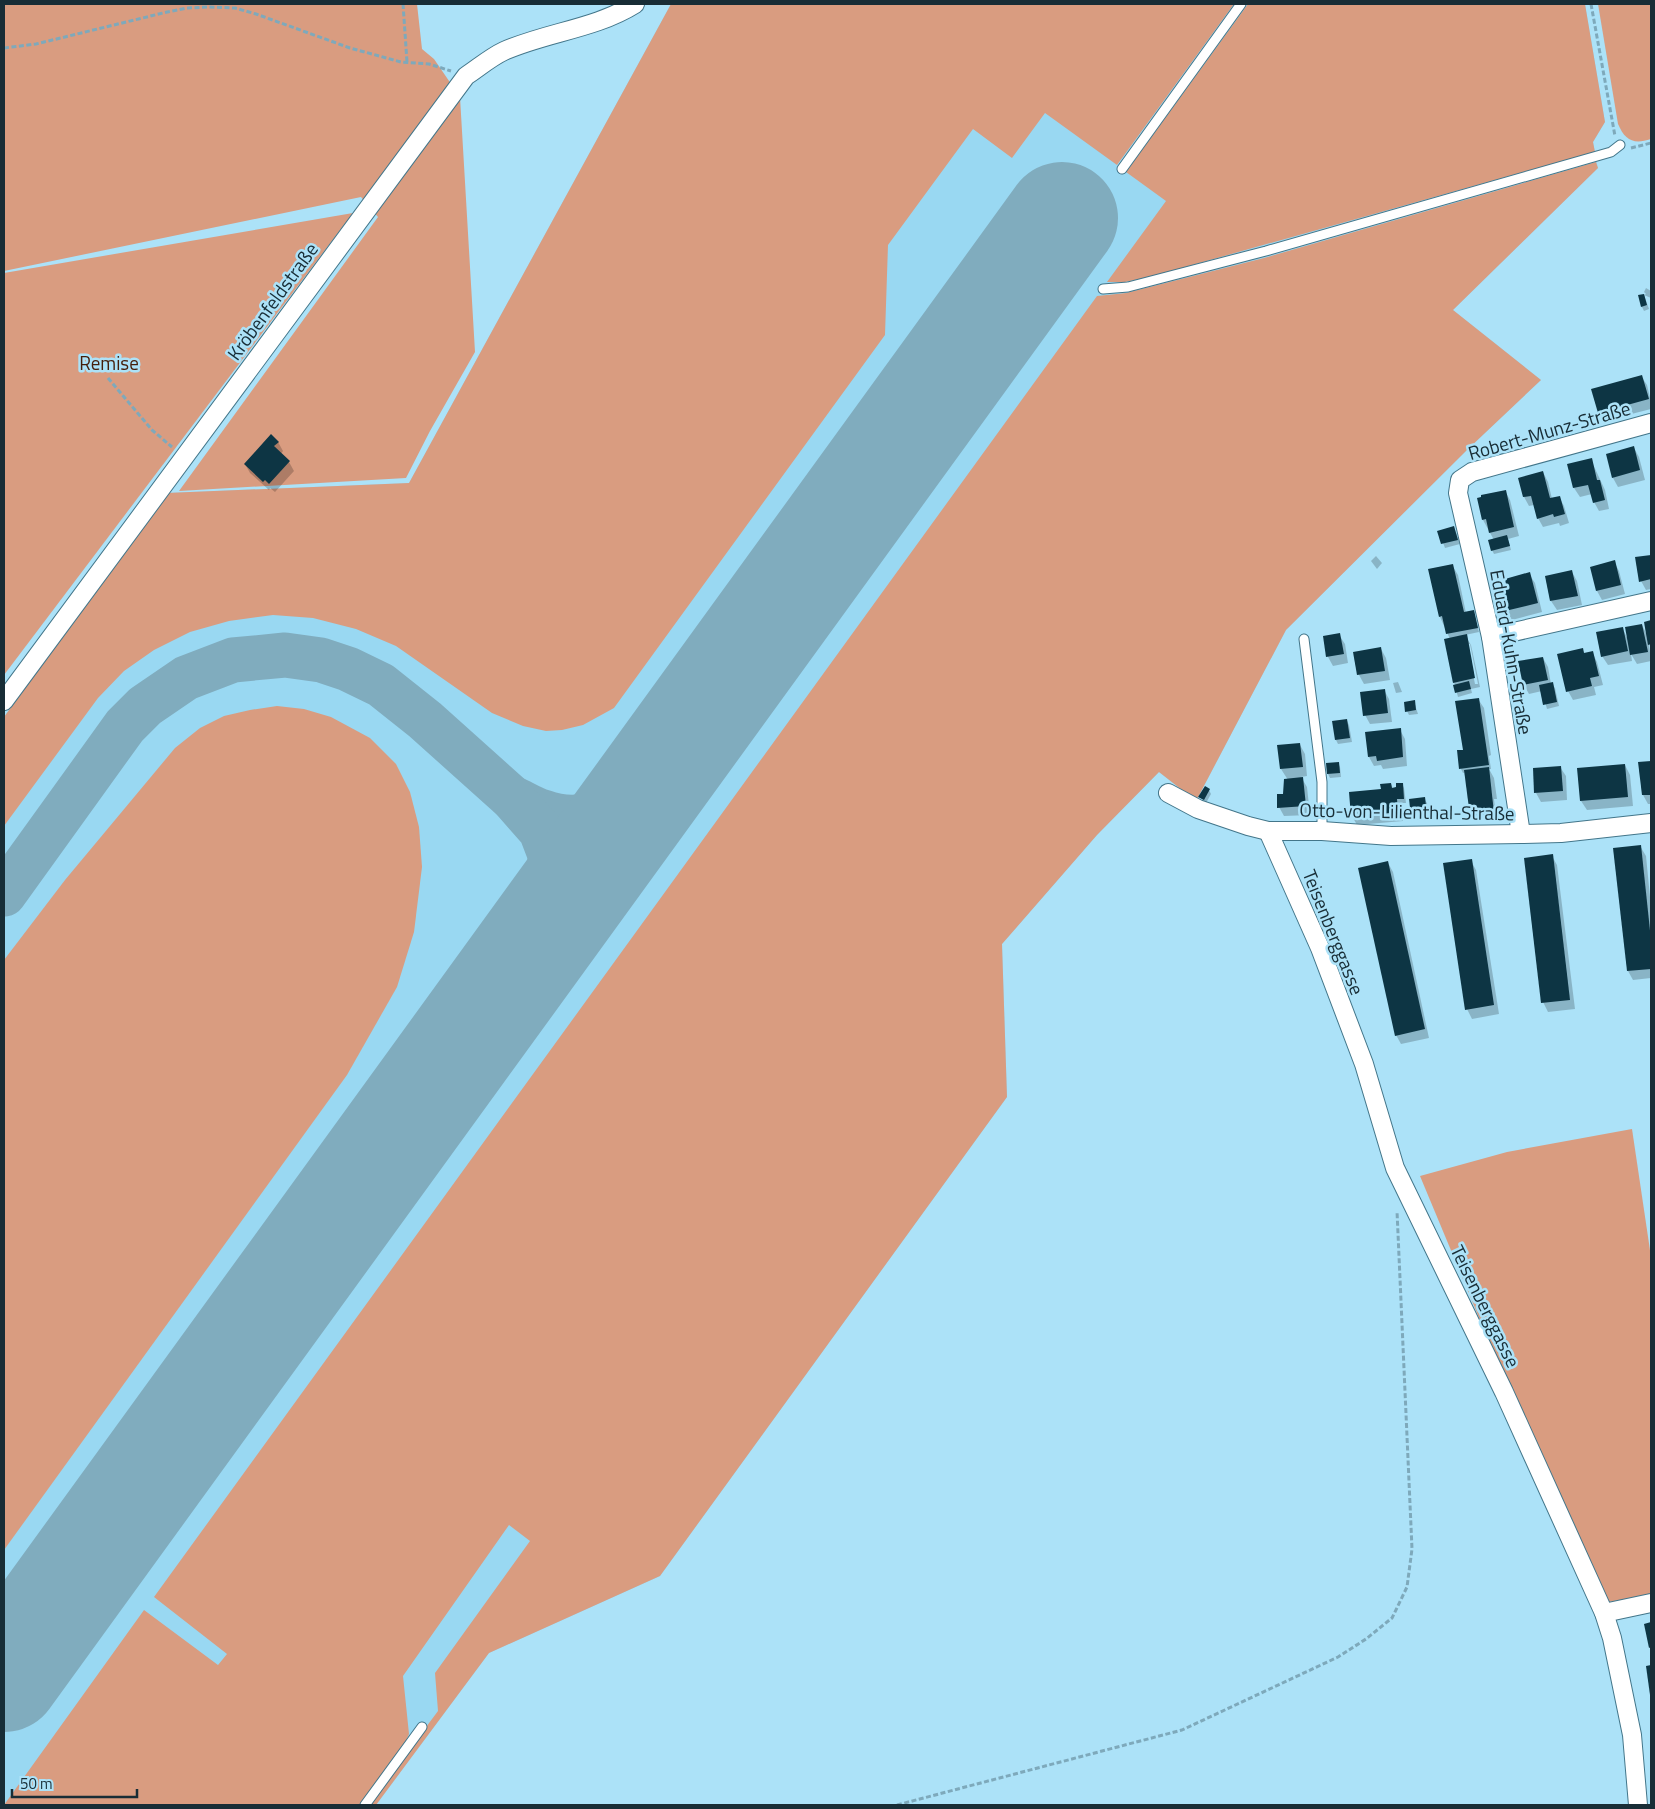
<svg xmlns="http://www.w3.org/2000/svg" width="1655" height="1809" font-family="'Titillium Web',sans-serif">
	<rect width="100%" height="100%" fill="#ace2f8"/>
	<polygon fill="#99d8f2" points="671,4 1585,4 1605,122 1593,142 1598,168 1453,310 1541,380 1467,450 1286,630 1196,801 1159,772 1097,835 1002,944 1007,1097 660,1576 489,1653 376,1805 4,1805 4,717 166,493 409,483"/>
	<g fill="#d99c80">
		<polygon points="4,4 417,4 422,49 434,59 460,97 475,352 430,431 406,478 179,491 378,217 361,197 4,271"/>
		<polygon points="671,4 1234,4 1117,165 1045,113 1012,158 973,129 888,245 885,335 614,708 583,725 562,730 546,731 523,726 492,713 396,646 356,629 313,618 273,615 229,621 190,632 154,650 124,671 98,698 4,826 4,717 166,493 409,483"/>
		<polygon points="1248,4 1585,4 1605,122 1593,142 1595,152 1153,276 1125,282 1107,282 1166,201 1126,172"/>
		<path d="M1598,4H1651V139C1633,145 1625,140 1618,124Z"/>
		<polygon points="1596,162 1598,168 1453,310 1541,380 1467,450 1286,630 1196,801 1159,772 1097,835 1002,944 1007,1097 660,1576 489,1653 376,1805 368,1805 438,1711 435,1673 530,1541 509,1525 403,1676 409,1734 403,1748 361,1805 4,1805 144,1610 218,1665 227,1654 154,1597 1097,296 1126,293 1264,258"/>
		<polygon points="353,213 4,675 4,273"/>
		<polygon points="277,706 304,709 331,717 370,738 396,764 410,792 419,827 422,867 414,932 397,987 347,1075 4,1550 4,960 65,880 175,748 200,728 224,716 250,710"/>
		<polygon points="1632,1129 1651,1257 1651,1595 1608,1602 1495,1356 1420,1176 1507,1152"/>
	</g>
	<g fill="#0003" fill-rule="evenodd">
		<polygon points="1646,288 1651,291 1651,298 1644,295 1646,294 1644,292"/>
		<polygon points="1644,295 1649,309 1644,311 1642,307"/>
		<polygon points="1641,376 1647,385 1651,402 1651,409 1604,421 1599,412"/>
		<polygon points="278,442 283,451 281,454 289,462 294,471 275,492 270,488 269,490 250,473 245,464"/>
		<polygon points="1634,448 1639,457 1645,480 1618,487 1613,478"/>
		<polygon points="1591,460 1605,490 1609,509 1599,511 1594,502 1592,494 1580,497 1574,488 1569,465"/>
		<polygon points="1543,472 1548,482 1552,499 1559,497 1564,506 1569,523 1560,526 1559,523 1543,527 1538,518 1534,505 1529,506 1524,497"/>
		<polygon points="1505,491 1510,500 1519,536 1508,539 1511,550 1494,554 1492,550 1494,540 1483,520 1479,499"/>
		<polygon points="1454,527 1460,544 1445,548 1439,532"/>
		<polygon points="1376,556 1382,563 1377,569 1371,561"/>
		<polygon points="1651,556 1651,589 1646,590 1641,581 1636,558"/>
		<polygon points="1614,562 1619,571 1625,594 1602,600 1597,591 1592,568"/>
		<path d="M1452,565L1458,575L1466,613L1473,611L1479,632L1465,635L1471,645L1480,687L1471,689L1472,693L1458,697L1454,682L1450,639L1440,617L1430,570ZM1467,644H1470L1478,684H1475Z"/>
		<polygon points="1572,572 1577,581 1582,605 1557,610 1551,601"/>
		<polygon points="1529,574 1535,583 1542,612 1512,620 1507,611 1502,591 1509,589"/>
		<polygon points="1651,621 1651,648 1649,644 1651,661 1637,664 1631,654 1632,661 1608,665 1602,656 1622,628 1628,639 1642,625 1647,635 1645,623"/>
		<polygon points="1339,635 1345,644 1348,663 1333,666 1328,657 1324,637"/>
		<polygon points="1381,649 1386,658 1390,680 1364,684 1359,675 1355,653"/>
		<polygon points="1582,649 1585,654 1592,652 1597,662 1603,685 1594,687 1596,695 1573,700 1568,691"/>
		<polygon points="1543,658 1548,667 1551,684 1555,688 1559,706 1547,709 1542,691 1529,694 1524,685"/>
		<polygon points="1398,682 1402,692 1396,693 1393,683"/>
		<polygon points="1384,690 1389,699 1392,722 1370,724 1365,715"/>
		<polygon points="1478,699 1484,708 1491,755 1489,756 1491,769 1489,769 1494,778 1497,799 1494,799 1496,817 1473,819 1471,815 1466,772 1463,773 1461,769"/>
		<polygon points="1414,702 1418,714 1409,715 1407,711"/>
		<polygon points="1347,721 1349,725 1352,742 1338,744 1336,740"/>
		<polygon points="1400,730 1405,739 1407,766 1383,769 1381,765 1374,766 1369,757 1366,734"/>
		<polygon points="1300,745 1305,754 1307,776 1301,777 1307,787 1310,815 1284,816 1279,807 1284,795 1288,780 1281,769"/>
		<polygon points="1651,762 1651,804 1648,804 1643,795 1640,763"/>
		<polygon points="1338,763 1340,767 1341,777 1330,778 1328,774"/>
		<polygon points="1625,765 1630,775 1633,806 1587,810 1581,801"/>
		<polygon points="1560,767 1566,776 1567,800 1541,802 1536,793"/>
		<polygon points="1391,784 1393,789 1402,784 1404,788 1406,803 1401,803 1403,821 1357,825 1352,816"/>
		<polygon points="1209,790 1211,794 1206,803 1200,797"/>
		<polygon points="1424,799 1427,803 1428,818 1415,820 1412,816"/>
		<polygon points="1640,846 1646,856 1651,907 1651,978 1633,980 1628,971"/>
		<polygon points="1552,856 1557,865 1575,1009 1548,1012 1543,1002"/>
		<polygon points="1471,861 1476,870 1499,1014 1472,1019 1467,1009"/>
		<polygon points="1388,863 1393,872 1429,1038 1401,1044 1396,1035"/>
	</g>
	<g fill="none" stroke-linecap="round" stroke-linejoin="round">
		<g stroke="#80acbe" stroke-width="45">
			<path d="M512,798C522,802 532,809 543,812C584,827 614,808 648,788"/>
			<polyline points="4,894 125,726 145,706 186,678 233,660 285,655 321,660 348,669 381,685 425,720 512,798 541,831 549,852 552,869 551,922"/>
		</g>
		<polyline stroke="#80acbe" stroke-width="112" points="4,1676 1062,218"/>
	</g>
	<g fill="#0d3544">
		<polygon points="1644,294 1647,305 1641,307 1638,295"/>
		<polygon points="1642,375 1649,399 1598,413 1591,389"/>
		<polygon points="271,434 279,442 274,446 290,461 269,484 265,480 263,482 244,464"/>
		<polygon points="1634,446 1640,470 1612,478 1606,454"/>
		<polygon points="1592,458 1597,480 1600,480 1605,500 1593,503 1588,485 1573,488 1567,464"/>
		<polygon points="1543,471 1550,498 1560,496 1565,514 1554,517 1553,514 1537,519 1531,496 1523,497 1518,478"/>
		<polygon points="1506,490 1514,527 1489,533 1486,519 1482,520 1477,498 1481,497 1481,495"/>
		<polygon points="1454,526 1458,540 1441,544 1437,531"/>
		<polygon points="1507,535 1510,546 1491,551 1488,540"/>
		<polygon points="1651,555 1651,579 1639,582 1635,557"/>
		<polygon points="1615,560 1621,585 1596,591 1590,567"/>
		<polygon points="1453,564 1464,612 1474,610 1478,628 1446,634 1442,616 1439,617 1428,569"/>
		<polygon points="1572,570 1578,596 1550,601 1545,576"/>
		<polygon points="1530,572 1538,603 1505,611 1500,590 1507,589 1505,579"/>
		<polygon points="1651,620 1651,644 1648,645 1644,622"/>
		<polygon points="1642,624 1648,652 1630,655 1625,627"/>
		<polygon points="1623,627 1628,651 1601,657 1596,632"/>
		<polygon points="1340,633 1344,654 1326,657 1323,636"/>
		<polygon points="1467,634 1475,678 1453,683 1444,639"/>
		<polygon points="1381,647 1385,671 1357,675 1353,652"/>
		<polygon points="1583,648 1584,653 1593,651 1599,676 1590,678 1592,686 1566,692 1557,654"/>
		<polygon points="1543,657 1548,680 1523,685 1518,661"/>
		<polygon points="1469,681 1471,689 1455,693 1453,685"/>
		<polygon points="1553,682 1557,702 1543,705 1539,685"/>
		<polygon points="1385,689 1388,713 1363,716 1360,692"/>
		<polygon points="1479,698 1489,765 1459,769 1457,750 1463,750 1455,701"/>
		<polygon points="1415,700 1416,710 1405,712 1404,702"/>
		<polygon points="1347,719 1350,738 1335,740 1332,721"/>
		<polygon points="1401,728 1403,757 1377,761 1376,756 1368,757 1365,732"/>
		<polygon points="1300,743 1303,767 1280,769 1277,745"/>
		<polygon points="1651,761 1651,795 1642,795 1638,762"/>
		<polygon points="1339,762 1340,773 1327,774 1326,763"/>
		<polygon points="1625,764 1628,797 1580,801 1577,768"/>
		<polygon points="1561,766 1563,791 1534,793 1533,768"/>
		<polygon points="1489,767 1494,813 1470,816 1464,770"/>
		<polygon points="1303,777 1306,806 1277,808 1277,794 1283,794 1284,779"/>
		<polygon points="1391,783 1392,788 1396,787 1396,783 1403,783 1404,799 1397,799 1398,812 1351,817 1349,792 1381,789 1380,784"/>
		<polygon points="1205,786 1210,789 1204,800 1198,797"/>
		<polygon points="1425,797 1427,814 1411,816 1409,799"/>
		<polygon points="1641,845 1651,940 1651,969 1627,971 1613,848"/>
		<polygon points="1553,854 1570,1000 1541,1003 1524,858"/>
		<polygon points="1472,859 1494,1005 1465,1010 1443,863"/>
		<polygon points="1388,861 1425,1029 1395,1036 1358,868"/>
		<polygon points="1651,1622 1651,1647 1649,1648 1644,1624"/>
		<polygon points="1651,1665 1651,1695 1650,1695 1646,1666"/>
	</g>
	<g fill="none" stroke-linecap="round" stroke-linejoin="round">
		<defs>
			<g id="service">
				<polyline points="1122,169 1241,4"/>
				<polyline points="1103,289 1128,287 1266,251 1611,152 1620,145"/>
				<polyline points="1304,639 1322,782 1322,831"/>
				<polyline points="365,1805 422,1727"/>
			</g>
			<g id="minor">
				<polyline points="1491,637 1651,601"/>
				<path d="M4,701L466,76C478,68 491,57 504,51C547,32 595,29 635,4"/>
				<polyline points="1168,793 1198,809 1248,826 1268,831 1322,831 1391,836 1521,834 1561,833 1651,823"/>
				<polyline points="1268,831 1320,948 1364,1064 1395,1168 1504,1392 1604,1613 1612,1638 1632,1735 1638,1805"/>
				<polyline points="1521,834 1491,637 1458,493 1460,480 1472,472 1651,423"/>
				<polyline points="1604,1613 1651,1603"/>
			</g>
		</defs>
		<use href="#service" stroke="#43768a" stroke-width="11"/>
		<use href="#minor" stroke="#43768a" stroke-width="20"/>
		<g stroke="#7ea9bb" stroke-width="3" stroke-dasharray="5 2.5" stroke-linecap="butt">
			<polyline points="403,4 407,62"/>
			<polyline points="1591,4 1615,136"/>
			<polyline points="4,48 36,44 163,13 187,8 208,7 235,8 256,14 350,48 401,62 429,64 451,71"/>
			<polyline points="1631,148 1651,143"/>
			<polyline points="108,378 152,430 172,447"/>
			<polyline points="897,1805 1182,1730 1338,1657 1366,1639 1392,1618 1407,1587 1412,1549 1397,1211"/>
		</g>
		<use href="#service" stroke="#fff" stroke-width="9"/>
		<use href="#minor" stroke="#fff" stroke-width="18"/>
	</g>
	<g text-anchor="middle" dominant-baseline="central" stroke-width="5" stroke-linejoin="round" paint-order="stroke">
		<g font-size="19" fill="#182d36" stroke="#ace2f8">
			<text transform="translate(272 301) rotate(-54)">Kröbenfeldstraße</text>
			<text transform="translate(1549 430) rotate(-16)">Robert-Munz-Straße</text>
			<text transform="translate(1512 652) rotate(80)">Eduard-Kuhn-Straße</text>
			<text transform="translate(1407 811) rotate(1)">Otto-von-Lilienthal-Straße</text>
			<text transform="translate(1334 932) rotate(68)">Teisenberggasse</text>
			<text transform="translate(1486 1306) rotate(64)">Teisenberggasse</text>
		</g>
		<g font-size="19" fill="#451e0a" stroke="#ace2f8">
			<text x="109" y="362">Remise</text>
		</g>
	</g>
	<rect width="1655" height="1809" fill="none" stroke="#182d36" stroke-width="10"/>
	<path d="M12 1789v8h125v-8" fill="none" stroke="#182d36" stroke-width="2.5"/>
	<text x="20" y="1789" font-size="15" fill="#182d36" stroke="#ace2f8" stroke-width="4" paint-order="stroke">50 m</text>
</svg>
